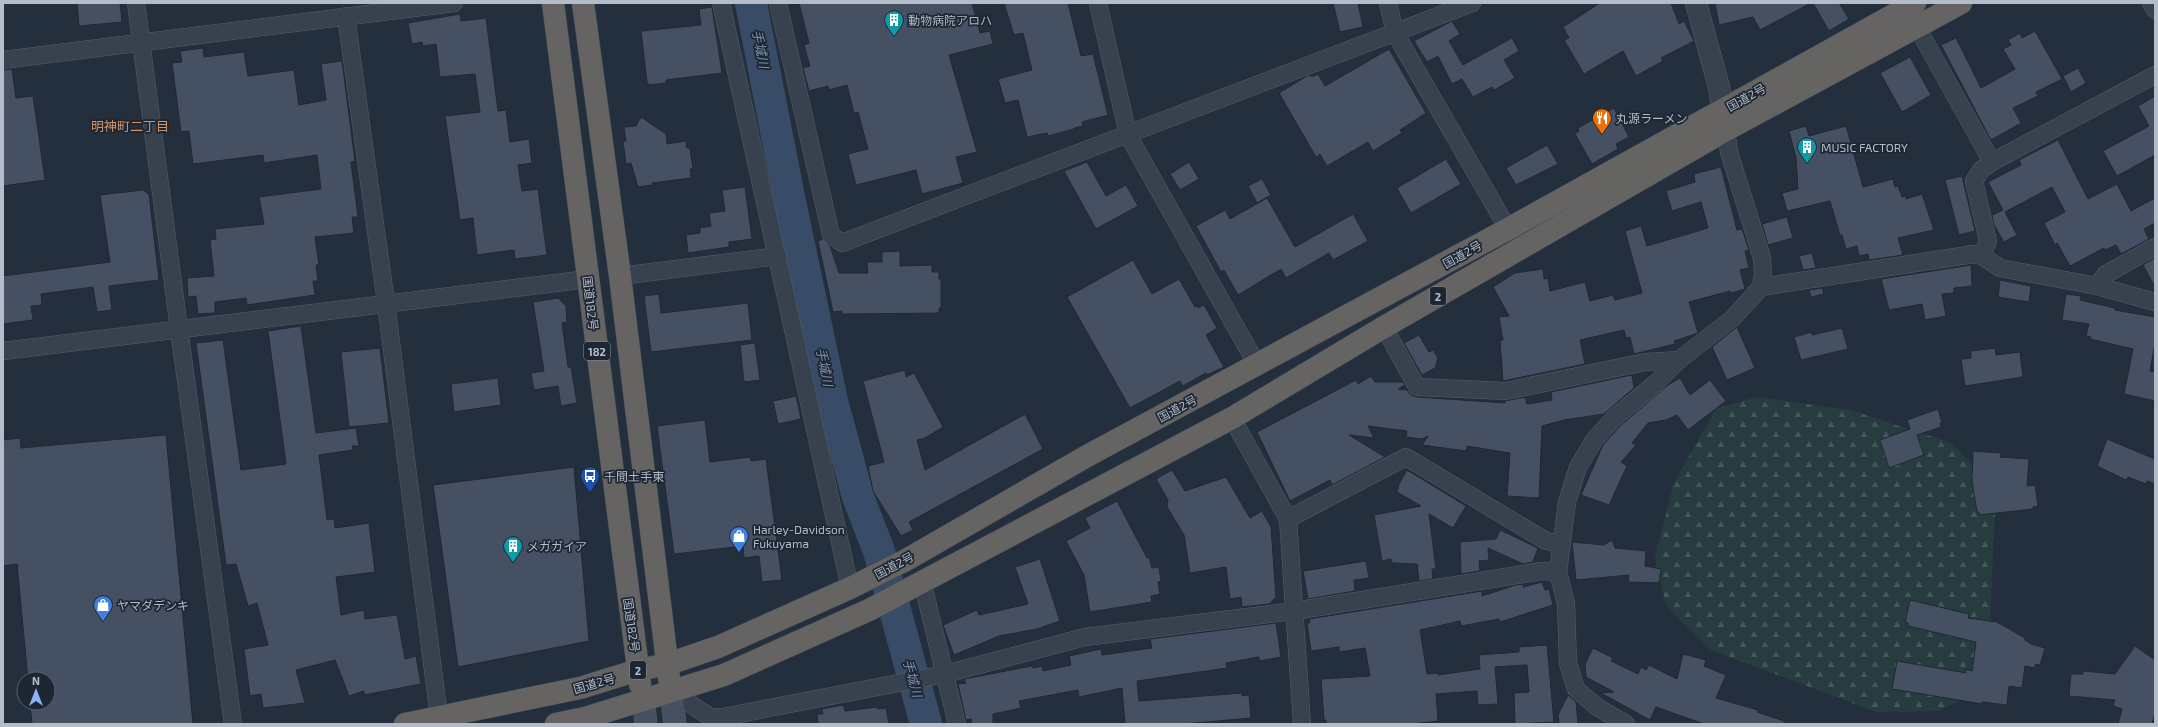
<svg xmlns="http://www.w3.org/2000/svg" width="2158" height="727" font-family="'Exo 2','Noto Sans JP',sans-serif">
	<defs>
		<pattern id="forest-firs" width="22" height="20" patternUnits="userSpaceOnUse"><rect width="22" height="20" fill="#263c3f"/><path d="M5 1l3.5 6h-7zM16 11l3.5 6h-7z" fill="#435659"/></pattern>
	</defs>
	<rect width="100%" height="100%" fill="#242f3e"/>
	<polygon fill="url(#forest-firs)" points="1757,397 1851,410 1951,443 1996,487 1989,641 1975,691 1940,711 1876,712 1711,650 1666,606 1655,557 1674,482 1717,408"/>
	<g fill="none" stroke-linecap="round" stroke-linejoin="round">
		<polyline stroke="#394c67" stroke-width="32" points="751,3 789,197 832,401 858,497 879,551 926,724"/>
	</g>
	<g fill="#455162" stroke="#1f2835">
		<polygon points="77,3 120,3 122,22 79,26"/>
		<polygon points="799,3 972,3 980,33 990,31 993,44 949,55 977,152 956,157 963,183 922,194 916,170 856,185 848,154 868,149 858,112 854,113 847,85 829,90 828,86 809,91 803,68 810,66 804,45 809,43"/>
		<polygon points="1004,3 1068,3 1081,56 1093,54 1108,115 1082,122 1083,126 1074,128 1074,129 1048,136 1047,133 1027,137 1018,100 1005,103 998,79 1032,70 1023,33 1014,35"/>
		<polygon points="1333,3 1358,3 1363,27 1340,32"/>
		<polygon points="1600,3 1671,3 1679,24 1684,21 1694,41 1661,58 1663,61 1636,76 1623,51 1584,74 1564,40 1569,38 1563,27"/>
		<polygon points="1715,3 1811,3 1760,30 1753,17 1719,25"/>
		<polygon points="1813,3 1839,3 1849,19 1829,31"/>
		<polygon points="712,7 722,73 666,80 666,83 649,85 647,82 641,31 701,25 699,9"/>
		<polygon points="460,14 461,21 486,18 498,111 506,110 510,142 529,139 532,163 518,165 522,191 538,189 547,255 515,259 514,250 477,255 473,218 460,220 445,116 480,112 475,74 440,77 436,44 423,46 422,42 412,44 408,23"/>
		<polygon points="1452,21 1460,34 1449,41 1463,65 1512,38 1519,51 1504,60 1515,78 1494,90 1492,87 1473,97 1462,79 1452,84 1438,56 1427,62 1414,41"/>
		<polygon points="2035,31 2062,79 2036,92 2038,96 2013,108 2021,123 1991,140 1941,45 1956,38 1981,88 2015,69 2003,49 2011,45 2008,40 2020,33 2022,38"/>
		<polygon points="203,48 204,57 244,52 248,76 294,70 299,105 326,100 321,64 342,61 355,161 351,162 358,217 352,217 354,233 315,237 319,265 316,265 318,281 313,281 315,295 247,305 246,298 215,302 215,313 198,314 196,296 188,297 187,278 214,276 210,240 216,239 215,229 264,224 259,197 321,189 317,155 264,163 263,155 193,164 189,131 181,132 172,63 182,62 180,51"/>
		<polygon points="1389,49 1426,113 1400,130 1402,133 1373,151 1368,142 1327,166 1320,154 1316,157 1279,93 1307,76 1311,75 1312,77 1318,74 1325,86"/>
		<polygon points="1910,57 1931,95 1902,112 1880,73"/>
		<polygon points="2078,68 2086,83 2071,92 2063,76"/>
		<polygon points="12,69 16,98 33,96 45,180 3,186 3,70"/>
		<polygon points="2155,96 2155,155 2117,176 2103,151 2149,126 2138,106"/>
		<polygon points="1614,108 1629,137 1616,144 1618,149 1592,164 1575,134 1579,131 1578,128"/>
		<polygon points="641,117 666,134 667,144 686,141 687,148 690,148 693,169 690,169 691,178 652,183 653,185 638,187 631,163 626,164 623,141 626,141 624,127 636,126"/>
		<polygon points="1806,126 1809,136 1846,126 1863,187 1893,179 1895,187 1898,186 1902,197 1906,196 1906,199 1922,194 1934,230 1898,238 1903,255 1869,260 1868,254 1859,256 1857,246 1846,249 1842,235 1840,235 1830,201 1787,211 1782,193 1798,189 1796,158 1789,131"/>
		<polygon points="2058,140 2088,199 2117,184 2131,211 2155,198 2155,223 2144,229 2149,239 2121,254 2116,245 2105,250 2104,248 2070,266 2057,243 2055,245 2044,223 2065,212 2052,187 2005,212 2017,235 2004,242 1994,225 1992,215 2003,210 1988,182 2021,165 2019,160"/>
		<polygon points="1547,145 1558,164 1516,185 1506,168"/>
		<polygon points="1446,159 1461,184 1411,213 1397,188"/>
		<polygon points="1087,162 1106,196 1126,185 1138,206 1096,229 1064,171"/>
		<polygon points="1189,162 1199,179 1180,190 1170,174"/>
		<polygon points="1721,167 1737,230 1742,229 1749,250 1745,251 1749,268 1740,270 1745,289 1731,293 1730,291 1689,302 1698,333 1674,341 1675,344 1634,354 1630,337 1626,338 1624,330 1580,340 1585,364 1503,381 1500,341 1503,340 1499,317 1509,316 1493,287 1515,273 1543,269 1544,279 1548,278 1550,291 1585,282 1590,301 1613,295 1615,300 1642,293 1625,231 1641,226 1647,246 1708,228 1701,202 1672,211 1666,191 1695,182 1694,174"/>
		<polygon points="1962,176 1975,231 1959,235 1945,180"/>
		<polygon points="1262,179 1271,195 1257,203 1248,186"/>
		<polygon points="745,187 752,239 729,242 729,247 688,253 686,235 700,233 700,228 711,226 709,213 725,211 722,190"/>
		<polygon points="143,190 149,194 159,280 109,286 112,310 97,312 93,287 41,294 42,305 31,306 33,320 3,324 3,276 110,262 100,195"/>
		<polygon points="1267,198 1295,247 1353,214 1368,241 1333,260 1329,253 1286,278 1281,269 1238,295 1224,270 1221,272 1196,226 1225,210 1230,219"/>
		<polygon points="1787,217 1793,238 1768,245 1762,224"/>
		<polygon points="823,239 830,246 839,273 868,273 867,262 882,262 882,252 900,251 900,266 932,265 932,272 939,272 939,279 941,279 941,308 939,308 939,313 842,314 842,311 833,312 818,241"/>
		<polygon points="1812,253 1816,268 1803,270 1799,256"/>
		<polygon points="2155,258 2155,287 2143,265"/>
		<polygon points="1133,260 1152,294 1179,279 1195,307 1197,306 1198,308 1204,305 1217,328 1206,335 1224,367 1207,375 1206,373 1183,386 1180,381 1130,408 1067,297"/>
		<polygon points="1971,265 1972,286 1954,288 1954,293 1942,294 1946,316 1925,320 1922,304 1889,310 1881,279"/>
		<polygon points="2000,280 2031,286 2029,302 1998,297"/>
		<polygon points="1822,288 1824,294 1811,297 1809,290"/>
		<polygon points="659,294 661,313 748,303 752,340 651,352 644,296"/>
		<polygon points="2066,294 2081,296 2080,300 2115,308 2115,310 2155,317 2155,343 2150,371 2155,372 2155,401 2124,394 2133,349 2090,339 2091,337 2086,336 2089,324 2062,320"/>
		<polygon points="558,298 566,306 567,322 562,323 568,367 571,367 577,403 561,406 558,386 534,390 531,373 544,371 533,302"/>
		<polygon points="301,326 316,433 356,428 359,446 352,446 353,450 319,455 327,520 334,519 335,528 369,523 375,572 336,577 341,615 364,610 365,619 397,615 405,659 416,656 421,684 364,695 364,691 349,696 335,660 296,670 305,703 263,708 261,694 250,696 244,649 268,645 257,603 248,606 236,564 226,565 196,343 223,340 241,470 286,464 268,331"/>
		<polygon points="1737,327 1755,368 1727,380 1712,347"/>
		<polygon points="1842,328 1848,349 1801,360 1794,337 1812,332 1812,335"/>
		<polygon points="1419,335 1429,352 1433,350 1438,358 1435,368 1422,375 1404,343"/>
		<polygon points="755,343 760,380 744,382 740,345"/>
		<polygon points="380,348 389,423 349,427 341,352"/>
		<polygon points="1995,348 1996,355 2020,352 2023,377 1965,386 1961,359 1971,358 1971,351"/>
		<polygon points="905,370 906,377 914,373 943,427 925,438 917,440 925,470 1025,414 1043,449 909,522 913,530 901,536 873,491 868,466 884,462 863,381"/>
		<polygon points="1632,375 1634,388 1604,414 1564,420 1542,426 1539,498 1507,496 1510,453 1467,446 1466,451 1422,445 1428,436 1422,439 1406,437 1407,431 1368,426 1374,438 1349,435 1385,457 1332,485 1330,480 1290,501 1257,432 1356,380 1358,384 1371,376 1375,382 1403,382 1405,385 1398,389 1407,390 1411,395 1417,397 1505,403 1505,401 1525,397 1527,404 1552,400 1551,392"/>
		<polygon points="498,378 501,405 454,412 451,384"/>
		<polygon points="1680,378 1690,395 1710,380 1726,401 1688,430 1677,415 1666,420 1648,423 1632,443 1636,445 1621,462 1627,466 1609,505 1581,495 1603,445 1620,426 1668,385"/>
		<polygon points="796,396 801,419 778,424 773,401"/>
		<polygon points="1938,409 1942,423 1940,423 1941,427 1917,435 1924,455 1889,468 1880,440 1910,429 1907,420"/>
		<polygon points="705,420 710,462 750,457 751,461 766,459 782,580 762,582 759,556 744,558 743,546 674,554 657,426"/>
		<polygon points="166,435 193,724 32,724 30,703 48,703 48,679 28,679 17,564 3,566 3,440 20,438 21,448"/>
		<polygon points="2107,439 2155,459 2155,484 2147,481 2146,484 2128,477 2126,480 2097,466"/>
		<polygon points="1973,451 2001,453 2000,457 2029,459 2027,486 2035,485 2038,506 2033,507 2033,509 1979,515 1979,512 1977,512 1972,481"/>
		<polygon points="574,467 589,641 458,667 433,485"/>
		<polygon points="1172,470 1185,491 1226,477 1250,518 1262,511 1271,527 1276,597 1269,604 1242,607 1241,597 1230,599 1226,567 1190,573 1184,535 1167,507 1168,500 1156,479"/>
		<polygon points="1407,470 1466,506 1453,528 1429,514 1436,569 1432,569 1433,579 1419,581 1417,564 1392,563 1391,559 1382,561 1374,515 1421,506 1397,492 1399,484"/>
		<polygon points="1117,501 1147,558 1149,557 1152,568 1159,567 1161,581 1158,582 1160,594 1151,596 1152,602 1090,612 1084,575 1066,541 1090,528 1085,518"/>
		<polygon points="1500,530 1538,548 1533,562 1523,564 1488,548 1489,560 1479,561 1480,571 1461,574 1460,542 1496,539"/>
		<polygon points="1612,540 1615,548 1646,551 1645,566 1661,569 1659,583 1628,582 1629,575 1576,580 1572,542 1604,545"/>
		<polygon points="1040,559 1060,621 1037,629 999,636 954,655 943,625 977,610 979,615 1028,604 1015,567"/>
		<polygon points="1366,561 1369,578 1354,580 1355,591 1308,599 1303,571"/>
		<polygon points="1542,582 1545,590 1549,589 1553,605 1500,622 1499,619 1461,626 1460,621 1420,630 1427,674 1438,673 1438,675 1480,669 1479,655 1519,652 1519,647 1547,645 1554,722 1515,724 1514,693 1529,692 1527,665 1495,667 1498,704 1478,705 1477,691 1436,694 1438,721 1411,724 1326,724 1326,720 1324,720 1321,679 1370,676 1365,648 1339,652 1339,647 1311,651 1307,623 1310,623 1309,619 1482,591 1482,596 1516,585 1524,584 1523,587"/>
		<polygon points="1910,600 1969,614 1968,618 1997,622 2025,638 2025,640 2031,644 2045,648 2040,665 2036,664 2034,668 2025,666 2022,688 2009,686 2007,705 1982,702 1982,704 1892,689 1897,661 1966,673 1966,669 1972,671 1976,642 1908,626 1908,623 1905,623"/>
		<polygon points="1276,623 1281,657 1259,661 1259,657 1226,663 1227,668 1137,681 1139,701 1242,693 1242,696 1249,695 1251,718 1183,724 1125,724 1122,688 1079,697 1078,690 1019,701 1021,708 993,714 993,724 972,724 971,719 966,720 958,684 966,683 964,679 1032,666 1033,668 1042,666 1043,671 1071,665 1069,656 1101,649 1102,655 1152,648 1150,639"/>
		<polygon points="2135,646 2155,660 2155,712 2152,724 2118,724 2122,709 2113,706 2115,700 2069,696 2071,674 2083,674 2083,671 2115,674"/>
		<polygon points="1593,648 1613,658 1611,661 1638,674 1641,667 1646,670 1649,665 1677,679 1683,654 1706,660 1704,666 1726,675 1716,698 1758,710 1757,712 1784,721 1784,724 1704,724 1656,707 1650,720 1601,693 1614,692 1586,677 1585,664"/>
		<polygon points="1568,695 1576,702 1578,724 1559,724 1558,715"/>
		<polygon points="843,705 845,711 877,707 878,709 886,708 889,724 818,724 817,714 823,714 822,709"/>
	</g>
	<g fill="none" stroke-linecap="round" stroke-linejoin="round">
		<defs>
			<g id="minor">
				<polyline points="136,3 179,329 233,724"/>
				<polyline points="721,3 850,588"/>
				<polyline points="778,3 831,235 842,243 1472,3"/>
				<polyline points="1098,3 1128,135 1257,365"/>
				<polyline points="1388,3 1395,33 1508,229"/>
				<polyline points="2151,3 2155,10"/>
				<polyline points="346,16 386,303 439,717"/>
				<polyline points="1917,27 1992,162"/>
				<polyline points="3,60 454,3"/>
				<polyline points="1982,256 2000,268 2097,286 2155,302"/>
				<polyline points="620,276 778,256"/>
				<polyline points="2097,286 2106,274 2155,247"/>
				<polyline points="1761,287 1974,254 1982,256 1988,241 1974,181 1981,170 1992,162 2155,75"/>
				<polyline points="1384,327 1417,387 1506,391 1645,362 1679,360"/>
				<polyline points="3,351 588,279"/>
				<polyline points="1232,418 1288,519 1302,724"/>
				<polyline points="1288,519 1406,457 1546,541 1562,544"/>
				<polyline points="922,581 957,724"/>
				<polyline points="671,691 710,717 723,717 945,674 1085,637 1294,611 1542,571 1558,572"/>
				<polyline points="1626,724 1597,707 1576,689 1568,663 1566,603 1558,572 1567,502 1578,467 1595,439 1613,419 1656,383 1679,360 1733,318 1761,287 1763,274 1762,258 1729,152 1726,130"/>
			</g>
			<polyline id="tertiary" points="1696,3 1719,87 1725,127"/>
			<g id="secondary">
				<polyline points="671,691 675,724"/>
				<polyline points="643,699 646,724"/>
			</g>
			<g id="trunk">
				<polyline points="553,3 640,684"/>
				<polyline points="583,3 620,276 669,678"/>
				<polyline points="405,724 580,688 638,670 668,664 718,647 850,588 906,560 1087,456 1508,229 1915,3"/>
				<polyline points="556,724 585,718 724,675 869,610 1232,418 1384,327 1726,130 1961,3"/>
			</g>
		</defs>
		<use href="#minor" stroke="#565f6c" stroke-width="18"/>
		<use href="#tertiary" stroke="#565f6c" stroke-width="22"/>
		<use href="#secondary" stroke="#565f6c" stroke-width="23"/>
		<use href="#trunk" stroke="#434c59" stroke-width="23"/>
		<use href="#minor" stroke="#38414e" stroke-width="17"/>
		<use href="#tertiary" stroke="#38414e" stroke-width="21"/>
		<use href="#secondary" stroke="#465061" stroke-width="22"/>
		<use href="#trunk" stroke="#656462" stroke-width="22"/>
	</g>
	<defs>
		<symbol id="building-pin" viewBox="-11 -11 22 30"><path d="M0 17L-7.5 6A9.5 9.5 0 1 1 7.5 6Z" fill="#0f9aa8" stroke="#1d2633"/><path d="M-4-6H4V6H1V3H-1V6H-4ZM-2.5-4.3h1.7v1.8h-1.7ZM.8-4.3h1.7v1.8H.8ZM-2.5-1h1.7V.8h-1.7ZM.8-1h1.7V.8H.8Z" fill="#fff"/></symbol>
		<symbol id="restaurant-pin" viewBox="-11 -11 22 30"><path d="M0 17L-7.5 6A9.5 9.5 0 1 1 7.5 6Z" fill="#e8710a" stroke="#1d2633"/><path d="M-5-6h1v4h1v-4h1v4h1v-4h1v5L-1.5 .5V6h-2V.5L-5-1ZM5-6V6H3V1.5H1.5Q1.5-4 5-6Z" fill="#fff"/></symbol>
		<symbol id="bus-pin" viewBox="-11 -11 22 30"><path d="M0 17L-7.5 6A9.5 9.5 0 1 1 7.5 6Z" fill="#1a4fb4" stroke="#1d2633"/><path d="M-5-6H5V4H4V6H2V4H-2V6H-4V4H-5ZM-3.5-4V0h7V-4ZM-3.5 1.2v1.5H-2V1.2ZM2 1.2v1.5H3.5V1.2Z" fill="#fff"/></symbol>
		<symbol id="shop-pin" viewBox="-11 -11 22 30"><path d="M0 17L-7.5 6A9.5 9.5 0 1 1 7.5 6Z" fill="#3f7fe0" stroke="#1d2633"/><path d="M-5-2.5h2.3a2.7 3.5 0 0 1 5.4 0H5L5.5 6h-11ZM-1.5-2.5h3a1.5 2.3 0 0 0-3 0Z" fill="#fff"/></symbol>
	</defs>
	<g fill-rule="evenodd">
		<use href="#building-pin" x="883" y="9" width="22" height="30"/>
		<use href="#restaurant-pin" x="1591" y="107" width="22" height="30"/>
		<use href="#building-pin" x="1796" y="136" width="22" height="30"/>
		<use href="#bus-pin" x="579" y="465" width="22" height="30"/>
		<use href="#shop-pin" x="728" y="525" width="22" height="30"/>
		<use href="#building-pin" x="502" y="535" width="22" height="30"/>
		<use href="#shop-pin" x="92" y="594" width="22" height="30"/>
	</g>
	<g text-anchor="middle" dominant-baseline="central" stroke-width="3.5" stroke-linejoin="round" paint-order="stroke">
		<g fill="#1d2633" stroke="#878f9c" stroke-width="1">
			<rect x="1430" y="287" width="16" height="18" rx="3"/>
			<rect x="584" y="342" width="26" height="18" rx="3"/>
			<rect x="630" y="661" width="16" height="18" rx="3"/>
		</g>
		<g font-size="11" font-weight="bold" fill="#b4bcc9">
			<text x="1438" y="296">2</text>
			<text x="597" y="351">182</text>
			<text x="638" y="670">2</text>
		</g>
		<g font-size="12" fill="#b4bcc9" stroke="#1d2633" text-anchor="start">
			<text x="908" y="20">動物病院アロハ</text>
			<text x="1616" y="118">丸源ラーメン</text>
			<text x="1821" y="147">MUSIC FACTORY</text>
			<text x="604" y="476">千間土手東</text>
			<text x="753" y="529">Harley-Davidson<tspan x="753" dy="14">Fukuyama</tspan></text>
			<text x="527" y="546">メガガイア</text>
			<text x="117" y="605">ヤマダデンキ</text>
		</g>
		<g font-size="12" fill="#b4bcc9" stroke="#1d2633">
			<text transform="translate(1746 97) rotate(-29)">国道2号</text>
			<text transform="translate(1462 254) rotate(-29)">国道2号</text>
			<text transform="translate(591 303) rotate(83)">国道182号</text>
			<text transform="translate(1177 408) rotate(-28)">国道2号</text>
			<text transform="translate(894 565) rotate(-28)">国道2号</text>
			<text transform="translate(632 625) rotate(82)">国道182号</text>
			<text transform="translate(594 683) rotate(-16)">国道2号</text>
		</g>
		<g font-size="13" font-style="italic" fill="#7c92b1" stroke="#1d2633">
			<text transform="translate(761 49) rotate(79)">手城川</text>
			<text transform="translate(825 367) rotate(79)">手城川</text>
			<text transform="translate(913 678) rotate(75)">手城川</text>
		</g>
		<g font-size="13" fill="#d59563" stroke="#1d2633">
			<text x="130" y="126">明神町二丁目</text>
		</g>
	</g>
	<rect width="2158" height="727" fill="none" stroke="#b4bcc9" stroke-width="8"/>
	<g transform="translate(36 691)"><circle r="19" fill="#1d2633" stroke="#59626f"/>
	<path d="M0-3L7 15L0 10L-7 15Z" fill="#8ab4f8"/>
	<text y="-6" font-size="11" font-weight="bold" text-anchor="middle" fill="#b4bcc9">N</text>
	</g>
</svg>
